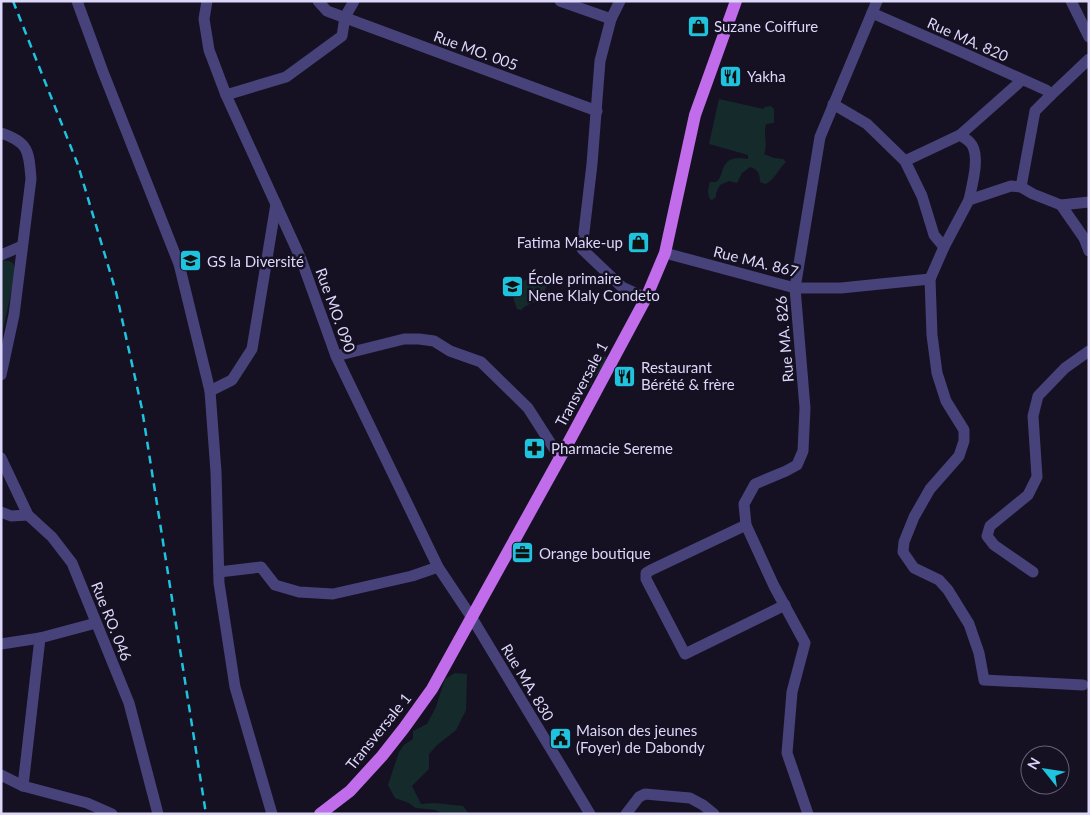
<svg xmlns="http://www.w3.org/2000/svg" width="1090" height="815" font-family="Lato,sans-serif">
	<rect width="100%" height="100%" fill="#151122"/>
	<g fill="#152b2b">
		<path d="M719,99L763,109L765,107L771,106L774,109V123L766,124C763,134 768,144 764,154L774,158L783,159L786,162C779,168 775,179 766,184L760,182C760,174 758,169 750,167L742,173L737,183L729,181L720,185L716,193V197L712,200L710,199C707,194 708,188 710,182H716C720,179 720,177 722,172C726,157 736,157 748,159V155L709,144Z"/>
		<polygon points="1,260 9,261 13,263 15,268 15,274 1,338"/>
		<path d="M529,270L535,271L549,281L544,292L541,291C542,303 535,301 528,305C525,306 523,308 521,310L517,309C511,292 510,285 528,279Z"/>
		<path d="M601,355L606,357C605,365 599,374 592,379C593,384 591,386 586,389L581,384L584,377L591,369C591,361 595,358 601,355Z"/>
		<polygon points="455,673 467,674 466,710 456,730 437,745 429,754 429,769 412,786 421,804 434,803 463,806 469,814 444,814 435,810 416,808 409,803 395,798 388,785 399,752 404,745 413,739 413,731 427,724 436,707 445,679"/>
	</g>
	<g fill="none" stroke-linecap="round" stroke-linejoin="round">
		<g stroke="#47427a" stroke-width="11">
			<polyline points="77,1 103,72 179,264 210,391 216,472 219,583 235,687 272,814"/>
			<polyline points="207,1 204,19 209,50 226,95 301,259 336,356 438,567 472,618 590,814"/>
			<polyline points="318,1 327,11 597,111"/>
			<polyline points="560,1 611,19"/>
			<polyline points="620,1 611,19 600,61 592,164 582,249 622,287 646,298"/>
			<polyline points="1071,1 1089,37"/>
			<polyline points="872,13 959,51 1046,90 1051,95"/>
			<polyline points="226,95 286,77 342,36 345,17 354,1"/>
			<polyline points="833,104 867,124 905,161 922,196 934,235 944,247"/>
			<path d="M1,133C29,142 29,152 31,179L14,315L1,375"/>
			<path d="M960,135C965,138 969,140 972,145C980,158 972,185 969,200"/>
			<polyline points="905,161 960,135 1022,80"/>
			<polyline points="1021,187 1035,111 1051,95 1089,59"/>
			<polyline points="1061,205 1084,238 1089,251"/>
			<polyline points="665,253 795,288 841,288 930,279"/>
			<polyline points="1,255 22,246"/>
			<polyline points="336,356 404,339 419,339 434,341 450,351 481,362 528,408 560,458"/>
			<polyline points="210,391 232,380 252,349 276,204"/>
			<polyline points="1,458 28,515 52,537 72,563 129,703 158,814"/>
			<polyline points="1,512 11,516 28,515"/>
			<polyline points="746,525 651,570 646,573 646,579 685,654 785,605"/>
			<polyline points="219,572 261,567 275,585 299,592 333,594 412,576 438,567"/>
			<polyline points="1033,572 994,545 987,536 990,526 1028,495 1037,477 1033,416 1038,396 1065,368 1089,351"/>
			<polyline points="1,644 40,638 96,623"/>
			<polyline points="1083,685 984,680 979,653 969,624 948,590 939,580 914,568 903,552 904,542 914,517 930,489 959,456 964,441 964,430 946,401 937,373 932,335 930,279 944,247 969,200 1011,186 1021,187 1033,194 1061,205 1089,202"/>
			<polyline points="1,775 23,786 87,803 112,814"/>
			<polyline points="23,786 40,638"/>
			<polyline points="626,814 639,797 645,794 690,798 703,805 714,814"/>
			<polyline points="808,814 787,753 792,692 805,643 774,586 746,525 744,504 755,484 786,471 797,465 803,451 805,408 795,288 820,137 877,1"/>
		</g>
		<polyline stroke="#c16deb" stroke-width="12" points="320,814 350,791 382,756 404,728 432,689 566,447 646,298 665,253 695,115 736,1"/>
		<polyline stroke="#1fc3de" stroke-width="2.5" stroke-dasharray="8 6" stroke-linecap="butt" points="13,1 78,165 116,292 142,409 206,814"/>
	</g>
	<defs>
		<symbol id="shop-square" viewBox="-11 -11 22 22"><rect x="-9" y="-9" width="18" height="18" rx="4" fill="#1fc3de" stroke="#151122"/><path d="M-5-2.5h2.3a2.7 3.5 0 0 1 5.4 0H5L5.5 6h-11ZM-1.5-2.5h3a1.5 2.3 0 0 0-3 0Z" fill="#111"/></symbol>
		<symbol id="restaurant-square" viewBox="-11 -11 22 22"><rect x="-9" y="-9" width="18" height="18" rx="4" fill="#1fc3de" stroke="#151122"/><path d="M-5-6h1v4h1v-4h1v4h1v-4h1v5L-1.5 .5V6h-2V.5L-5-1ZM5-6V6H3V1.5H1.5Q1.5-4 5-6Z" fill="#111"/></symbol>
		<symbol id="school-square" viewBox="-11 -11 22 22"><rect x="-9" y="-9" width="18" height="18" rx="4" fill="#1fc3de" stroke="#151122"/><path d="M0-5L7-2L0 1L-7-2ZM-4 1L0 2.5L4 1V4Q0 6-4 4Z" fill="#111"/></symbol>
		<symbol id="pharmacy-square" viewBox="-11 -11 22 22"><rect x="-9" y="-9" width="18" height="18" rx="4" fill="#1fc3de" stroke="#151122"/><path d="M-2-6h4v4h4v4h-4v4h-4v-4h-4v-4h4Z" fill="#111"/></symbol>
		<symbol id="office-square" viewBox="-11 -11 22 22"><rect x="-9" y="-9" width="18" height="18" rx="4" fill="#1fc3de" stroke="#151122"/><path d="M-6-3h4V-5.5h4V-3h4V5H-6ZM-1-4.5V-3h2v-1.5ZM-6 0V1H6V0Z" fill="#111"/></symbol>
		<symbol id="civic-square" viewBox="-11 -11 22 22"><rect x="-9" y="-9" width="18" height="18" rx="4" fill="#1fc3de" stroke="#151122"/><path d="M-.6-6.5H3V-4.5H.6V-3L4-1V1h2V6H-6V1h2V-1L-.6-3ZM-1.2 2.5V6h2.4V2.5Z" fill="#111"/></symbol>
	</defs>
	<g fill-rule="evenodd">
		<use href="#shop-square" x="686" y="14" width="25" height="25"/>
		<use href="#restaurant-square" x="718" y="64" width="25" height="25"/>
		<use href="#shop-square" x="626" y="230" width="25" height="25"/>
		<use href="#school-square" x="178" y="248" width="25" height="25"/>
		<use href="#school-square" x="500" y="274" width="25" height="25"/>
		<use href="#restaurant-square" x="612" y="364" width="25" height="25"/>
		<use href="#pharmacy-square" x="522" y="436" width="25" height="25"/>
		<use href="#office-square" x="510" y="540" width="25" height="25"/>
		<use href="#civic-square" x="548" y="726" width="25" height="25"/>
	</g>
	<g text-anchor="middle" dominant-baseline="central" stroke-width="5" stroke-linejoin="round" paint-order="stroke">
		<g font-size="15" fill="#ddd7fa" stroke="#151122" text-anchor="start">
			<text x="714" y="26">Suzane Coiffure</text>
			<text x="747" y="76">Yakha</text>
			<text x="623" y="242" text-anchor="end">Fatima Make-up</text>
			<text x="207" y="261">GS la Diversité</text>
			<text x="528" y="278">École primaire<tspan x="528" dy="17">Nene Klaly Condeto</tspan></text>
			<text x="641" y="367">Restaurant<tspan x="641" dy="17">Bérété &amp; frère</tspan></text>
			<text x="551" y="448">Pharmacie Sereme</text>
			<text x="539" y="553">Orange boutique</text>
			<text x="576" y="730">Maison des jeunes<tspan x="576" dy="17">(Foyer) de Dabondy</tspan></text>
		</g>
		<g font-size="15" fill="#ddd7fa" stroke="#151122">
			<text transform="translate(968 39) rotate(24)">Rue MA. 820</text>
			<text transform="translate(476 50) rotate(20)">Rue MO. 005</text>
			<text transform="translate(756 261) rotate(14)">Rue MA. 867</text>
			<text transform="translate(336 310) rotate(70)">Rue MO. 090</text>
			<text transform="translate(784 339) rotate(-95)">Rue MA. 826</text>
			<text transform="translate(581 384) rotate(-62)">Transversale 1</text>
			<text transform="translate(112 621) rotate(68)">Rue RO. 046</text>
			<text transform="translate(528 682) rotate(59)">Rue MA. 830</text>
			<text transform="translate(378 731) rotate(-51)">Transversale 1</text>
		</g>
	</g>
	<rect width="1090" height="815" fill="none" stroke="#ddd7fa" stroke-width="5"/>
	<g transform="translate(1045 770) rotate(300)"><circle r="24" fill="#151122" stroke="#656078"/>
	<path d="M0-4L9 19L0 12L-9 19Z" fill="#1fc3de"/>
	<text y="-8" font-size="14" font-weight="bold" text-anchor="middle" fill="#ddd7fa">N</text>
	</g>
</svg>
